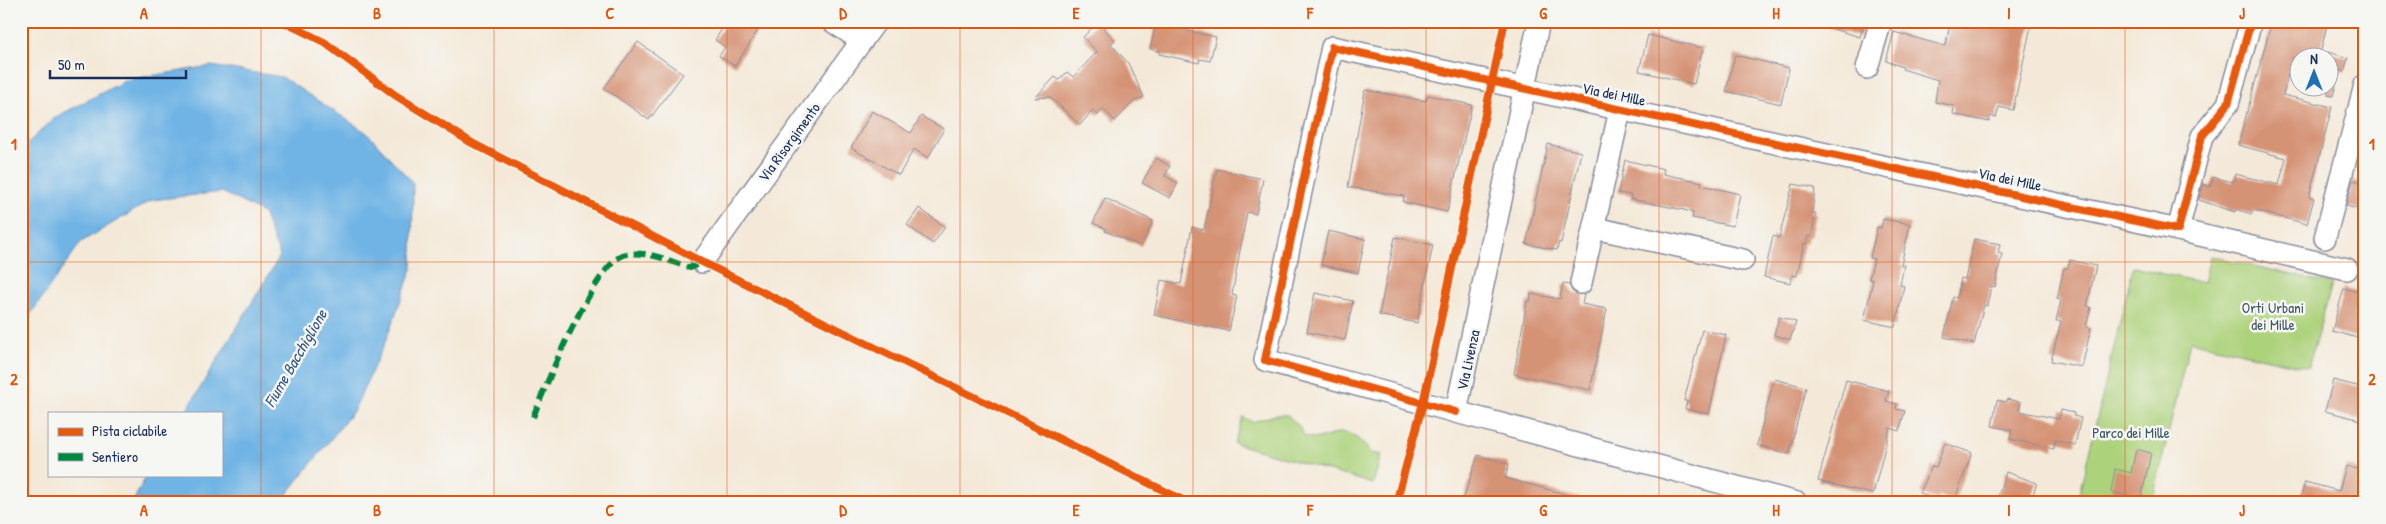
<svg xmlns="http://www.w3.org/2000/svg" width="2386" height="524" font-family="'Patrick Hand',sans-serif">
	<rect width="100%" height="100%" fill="#f6f6f2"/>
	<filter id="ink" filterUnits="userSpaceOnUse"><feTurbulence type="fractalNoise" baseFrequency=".02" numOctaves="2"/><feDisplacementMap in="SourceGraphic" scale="10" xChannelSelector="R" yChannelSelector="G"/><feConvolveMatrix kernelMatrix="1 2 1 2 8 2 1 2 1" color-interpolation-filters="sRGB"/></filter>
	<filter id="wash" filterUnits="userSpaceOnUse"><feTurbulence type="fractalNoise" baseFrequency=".0096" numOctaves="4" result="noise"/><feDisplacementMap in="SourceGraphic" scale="20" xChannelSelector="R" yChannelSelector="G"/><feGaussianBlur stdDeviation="1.12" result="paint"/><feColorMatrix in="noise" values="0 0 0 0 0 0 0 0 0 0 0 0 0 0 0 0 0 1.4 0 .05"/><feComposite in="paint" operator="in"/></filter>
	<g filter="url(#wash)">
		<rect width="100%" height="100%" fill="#f4e9d8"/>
		<g fill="#add27c" stroke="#64806d">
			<polygon points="2210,256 2332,284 2308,368 2190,341 2152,503 2116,503 2079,494 2133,267 2204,283"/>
			<path d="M1275,415H1288L1298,425L1304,436C1335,447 1339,412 1371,453L1381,455L1373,484L1234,443L1243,417L1252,422Z"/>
		</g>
		<polygon fill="#6fb4e5" stroke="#4572a2" points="211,66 282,77 367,133 413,183 412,269 386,340 354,410 280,503 132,503 147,475 221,475 221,413 185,413 280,256 263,213 222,192 152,200 81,242 21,328 21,149 56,117 126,80"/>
		<g id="blocks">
			<g fill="#d59376">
				<polygon points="727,21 764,21 735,66 719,56 725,47 715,40"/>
				<polygon points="1820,21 1865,21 1860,37 1820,25"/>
				<polygon points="1951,21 2032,21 2013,110 1999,107 1996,118 1990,116 1989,122 1953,114 1954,106 1935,102 1938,80 1902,69 1903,67 1886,61 1894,32 1945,46"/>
				<polygon points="2272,21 2328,21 2319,58 2292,58 2283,95 2332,107 2309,197 2314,198 2307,224 2253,210 2252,214 2235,209 2235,212 2199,200 2203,184 2210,187 2213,177 2233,182 2235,174 2279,185 2286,158 2238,145"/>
				<polygon points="1098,22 1115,40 1111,44 1128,63 1144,97 1134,101 1115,121 1103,109 1098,115 1093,110 1080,125 1050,97 1035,98 1055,77 1059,80 1067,72 1073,77 1097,52 1083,37"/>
				<polygon points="1156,24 1216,37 1210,61 1200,59 1199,63 1159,54 1160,51 1150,49"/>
				<polygon points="1648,35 1703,48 1694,84 1639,71"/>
				<polygon points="638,42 683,74 649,120 604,88"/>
				<polygon points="2328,52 2348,58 2344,72 2340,70 2333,96 2328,95"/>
				<polygon points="1735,55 1789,68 1781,104 1726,91"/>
				<polygon points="1365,90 1426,101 1428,95 1472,105 1447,212 1403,202 1404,196 1348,187"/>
				<polygon points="872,111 911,133 921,116 944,129 928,158 914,149 899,175 851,148"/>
				<polygon points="1548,144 1581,152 1561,243 1559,242 1557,250 1526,244"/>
				<polygon points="1156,158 1170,166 1165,176 1178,183 1170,198 1142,183"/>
				<polygon points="1625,160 1664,169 1663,174 1702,182 1701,185 1740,194 1733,226 1692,218 1693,213 1684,210 1630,199 1631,195 1618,193"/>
				<polygon points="1217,169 1263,179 1256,214 1247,212 1232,295 1237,296 1229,331 1154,315 1161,280 1181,284 1192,227 1204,230"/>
				<polygon points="2353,180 2365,183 2365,211 2346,206"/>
				<polygon points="1793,184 1815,188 1812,213 1816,213 1811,237 1808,236 1806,244 1804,243 1797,276 1792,275 1790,283 1764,277 1773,236 1779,238"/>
				<polygon points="1105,198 1153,221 1141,246 1105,231 1106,229 1093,223"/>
				<polygon points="919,208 945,227 933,244 907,225"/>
				<polygon points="1883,219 1910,224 1901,265 1904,265 1900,285 1904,286 1895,327 1864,320 1873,280 1869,279 1874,259 1870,258 1877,227 1881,228"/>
				<polygon points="1328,231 1365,239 1358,273 1321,265"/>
				<polygon points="1395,237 1433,245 1417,323 1379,315"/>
				<polygon points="1974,239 2000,244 1998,253 2002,254 1995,287 1991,286 1987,306 1984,305 1974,344 1944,337 1953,297 1957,298 1961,278 1965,279"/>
				<polygon points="2070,260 2096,266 2087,306 2091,307 2086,327 2091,328 2082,367 2051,361 2061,321 2056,321 2061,300 2057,299 2064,268 2068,268"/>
				<polygon points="1563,283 1569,285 1573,292 1584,295 1582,304 1607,309 1590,390 1514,374 1527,301 1530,302 1531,294 1560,299"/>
				<polygon points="2344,288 2365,294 2365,340 2332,331"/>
				<polygon points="1315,293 1353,301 1345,340 1307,332"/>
				<polygon points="1779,317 1796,322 1790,340 1774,335"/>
				<polygon points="1702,330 1726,335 1709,414 1685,409 1687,401 1684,401"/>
				<polygon points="1774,379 1806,387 1789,454 1757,445"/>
				<polygon points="1846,380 1889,391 1886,401 1897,404 1896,409 1905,411 1899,431 1890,428 1873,494 1818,481"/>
				<polygon points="2333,380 2365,388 2365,421 2325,411"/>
				<polygon points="2007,399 2021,402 2019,411 2059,419 2061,410 2074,413 2074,416 2081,418 2075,445 2055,440 2054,449 2010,439 2012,430 1992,426 1997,400 2006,402"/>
				<polygon points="1945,443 1972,453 1954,502 1939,496 1937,500 1920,493 1932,466 1936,467"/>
				<polygon points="2136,449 2151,453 2141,499 2111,492 2115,469 2131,473"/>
				<polygon points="1478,455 1509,464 1505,478 1580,498 1579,503 1462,503"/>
				<polygon points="2346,466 2365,471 2365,503 2299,503 2305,482 2339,491"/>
				<polygon points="2006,472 2037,483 2030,503 1996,503"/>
			</g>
		</g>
	</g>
	<g filter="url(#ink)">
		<use href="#blocks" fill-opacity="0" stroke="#888c9b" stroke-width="1"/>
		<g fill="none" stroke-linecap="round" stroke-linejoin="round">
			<defs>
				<g id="minor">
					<polyline points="832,21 862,41"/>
					<polyline points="1539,21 1456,412 1797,503"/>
					<polyline points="1867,68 1881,21"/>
					<polyline points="1594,228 1743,260"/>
					<polyline points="2178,230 2347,269"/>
					<polyline points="2325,238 2365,85"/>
					<polyline points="702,262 876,21"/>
					<polyline points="1581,283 1620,110"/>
					<polyline points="1456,412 1265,360 1332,47 2178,230 2202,136 2228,104 2251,21"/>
				</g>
			</defs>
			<use href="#minor" stroke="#888c9b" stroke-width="24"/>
			<use href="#minor" stroke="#fff" stroke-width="21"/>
			<path stroke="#00873e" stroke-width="6" stroke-dasharray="12 6" stroke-linecap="butt" d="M533,417C545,388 596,258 627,254C649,251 670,261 690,268L702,262"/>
			<defs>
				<g id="cycleway">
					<polyline points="282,21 324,42 395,95 472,143 702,262 1189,503"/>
					<polyline points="1456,412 1265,360 1332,47 2178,230 2202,136 2228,104 2251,21"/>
					<polyline points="1396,503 1423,403 1505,21"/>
				</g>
			</defs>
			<use href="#cycleway" stroke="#f6f6f2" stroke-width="11"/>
			<use href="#cycleway" stroke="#e8590c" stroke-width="8"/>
		</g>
	</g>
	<path fill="none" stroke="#de5710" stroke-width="1" stroke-opacity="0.55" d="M261,21V503M494,21V503M727,21V503M960,21V503M1193,21V503M1426,21V503M1659,21V503M1892,21V503M2125,21V503M21,262H2365"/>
	<g text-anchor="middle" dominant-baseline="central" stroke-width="5" stroke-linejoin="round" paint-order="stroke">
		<g font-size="15" fill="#1b2f5e" stroke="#f6f6f2">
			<text transform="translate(1614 94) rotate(12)">Via dei Mille</text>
			<text transform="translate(789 142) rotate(-54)">Via Risorgimento</text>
			<text transform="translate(2010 179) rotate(12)">Via dei Mille</text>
			<text transform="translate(1468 360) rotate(-78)">Via Livenza</text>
		</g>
		<g font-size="15" fill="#405866" stroke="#f6f6f2">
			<text x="2273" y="307">Orti Urbani<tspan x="2273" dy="17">dei Mille</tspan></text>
			<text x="2131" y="432">Parco dei Mille</text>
		</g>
		<g font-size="16" font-style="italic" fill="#345786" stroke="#f6f6f2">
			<text transform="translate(295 358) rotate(-60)">Fiume Bacchiglione</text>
		</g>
	</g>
	<rect width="2386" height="524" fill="none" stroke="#f6f6f2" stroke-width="55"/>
	<rect x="48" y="412" width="175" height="65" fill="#f6f6f2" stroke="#9ea6b7"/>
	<rect x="58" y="428" width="25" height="8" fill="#e8590c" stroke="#9ea6b7"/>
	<text x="92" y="436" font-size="15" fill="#1b2f5e">Pista ciclabile</text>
	<rect x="58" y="453" width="25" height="8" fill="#00873e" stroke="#9ea6b7"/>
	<text x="92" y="462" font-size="15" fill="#1b2f5e">Sentiero</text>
	<g transform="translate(2314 72)"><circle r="24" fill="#f6f6f2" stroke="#9ea6b7"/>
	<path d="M0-4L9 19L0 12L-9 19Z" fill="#1f6fb2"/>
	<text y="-8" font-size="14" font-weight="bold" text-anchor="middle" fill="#1b2f5e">N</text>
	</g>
	<path d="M50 70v8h136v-8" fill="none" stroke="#1b2f5e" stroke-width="2.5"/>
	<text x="58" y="70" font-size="15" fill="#1b2f5e" stroke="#f6f6f2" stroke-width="4" paint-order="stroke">50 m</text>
	<rect x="28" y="28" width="2330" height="468" fill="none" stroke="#de5710" stroke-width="2"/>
	<g font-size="16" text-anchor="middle" font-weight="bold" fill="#de5710">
		<text x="144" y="19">A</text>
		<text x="377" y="19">B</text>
		<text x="610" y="19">C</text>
		<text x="843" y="19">D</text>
		<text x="1076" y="19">E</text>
		<text x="1310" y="19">F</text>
		<text x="1543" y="19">G</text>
		<text x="1776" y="19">H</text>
		<text x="2009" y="19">I</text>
		<text x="2242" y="19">J</text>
		<text x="14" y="150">1</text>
		<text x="2372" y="150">1</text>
		<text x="14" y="385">2</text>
		<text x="2372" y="385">2</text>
		<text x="144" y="516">A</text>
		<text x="377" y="516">B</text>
		<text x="610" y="516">C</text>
		<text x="843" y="516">D</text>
		<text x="1076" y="516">E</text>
		<text x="1310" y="516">F</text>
		<text x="1543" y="516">G</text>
		<text x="1776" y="516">H</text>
		<text x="2009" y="516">I</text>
		<text x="2242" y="516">J</text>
	</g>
</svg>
